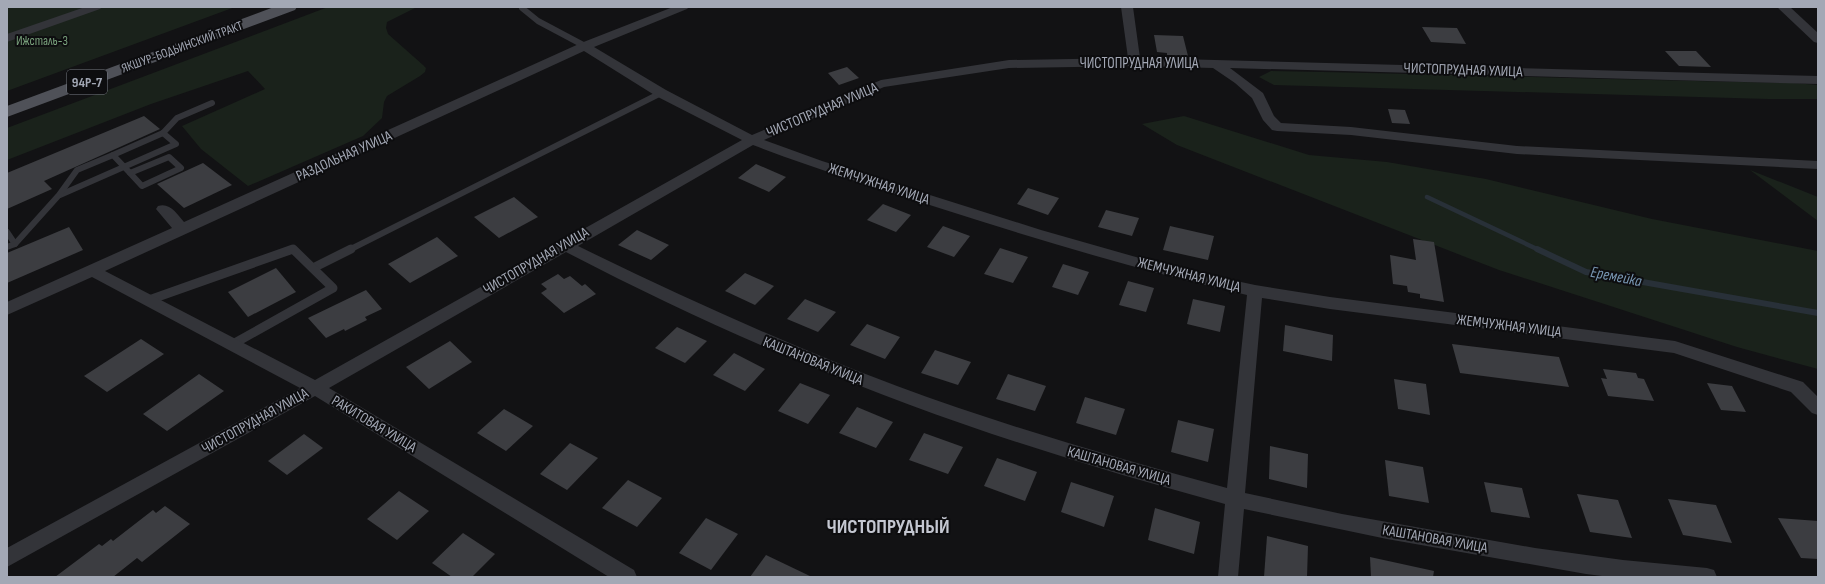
<svg xmlns="http://www.w3.org/2000/svg" width="1825" height="584" font-family="'Sofia Sans Condensed',sans-serif">
	<rect width="100%" height="100%" fill="#121214"/>
	<g fill="#1a221b">
		<polygon points="7,7 235,7 7,91"/>
		<polygon points="328,7 417,7 387,22 386,28 388,34 423,65 426,68 425,72 420,76 387,96 384,102 382,118 363,136 248,186 201,149 182,126 265,89 248,71 151,104 7,160 7,128"/>
		<path d="M1271,71C1446,74 1620,80 1794,83L1818,85V99H1768L1274,85L1259,77Z"/>
		<polygon points="1184,116 1309,155 1387,162 1486,179 1652,219 1818,251 1818,369 1737,347 1499,270 1177,145 1142,124"/>
		<polygon points="1750,170 1818,197 1818,221"/>
	</g>
	<g fill="none" stroke-linecap="round" stroke-linejoin="round">
		<polyline stroke="#283038" stroke-width="4.5" points="1427,197 1539,250"/>
		<polyline stroke="#283038" stroke-width="6" points="1537,249 1586,272 1818,313"/>
	</g>
	<g fill="#3c3d41">
		<polygon points="1422,27 1457,28 1466,44 1431,42"/>
		<polygon points="1154,35 1183,36 1188,56 1167,55 1167,53 1157,52"/>
		<polygon points="1665,51 1696,51 1711,67 1679,66"/>
		<polygon points="847,67 859,78 839,85 828,73"/>
		<polygon points="1388,109 1405,110 1410,124 1392,123"/>
		<polygon points="144,116 160,129 44,181 52,189 7,209 7,173"/>
		<polygon points="203,163 232,185 184,208 157,184"/>
		<polygon points="756,164 786,177 769,192 738,178"/>
		<polygon points="1028,188 1059,198 1048,215 1017,204"/>
		<polygon points="514,197 538,217 499,238 474,217"/>
		<polygon points="883,204 911,215 896,232 867,220"/>
		<polygon points="1106,210 1139,218 1132,236 1098,227"/>
		<polygon points="943,226 970,236 954,257 927,247"/>
		<polygon points="1170,226 1214,236 1208,260 1163,250"/>
		<polygon points="69,227 83,250 7,283 7,253"/>
		<polygon points="637,230 669,245 651,260 618,245"/>
		<polygon points="437,237 458,256 410,283 388,264"/>
		<polygon points="1413,239 1434,242 1444,302 1420,298 1420,294 1408,292 1407,286 1393,284 1390,255 1416,260"/>
		<polygon points="1000,248 1028,257 1013,283 984,274"/>
		<polygon points="1063,264 1089,272 1078,295 1052,287"/>
		<polygon points="276,268 296,292 248,317 228,292"/>
		<polygon points="745,273 774,286 755,305 725,291"/>
		<polygon points="558,274 564,279 570,276 582,286 585,284 596,294 564,313 541,293 547,289 541,284"/>
		<polygon points="1128,281 1154,288 1146,312 1119,305"/>
		<polygon points="366,290 382,309 365,317 367,320 345,331 344,329 326,338 308,318"/>
		<polygon points="805,299 836,312 818,332 787,319"/>
		<polygon points="1193,299 1225,306 1220,332 1187,324"/>
		<polygon points="867,324 900,337 885,359 850,345"/>
		<polygon points="1285,325 1333,335 1332,361 1283,351"/>
		<polygon points="677,327 707,341 685,363 655,348"/>
		<polygon points="141,339 164,354 107,392 84,376"/>
		<polygon points="450,341 472,362 429,389 406,367"/>
		<polygon points="1452,344 1559,357 1569,387 1460,373"/>
		<polygon points="935,350 971,362 958,385 921,373"/>
		<polygon points="734,353 765,369 745,391 713,375"/>
		<polygon points="1603,369 1636,373 1638,378 1644,379 1654,401 1608,396 1601,378 1607,379"/>
		<polygon points="199,374 224,391 167,431 143,414"/>
		<polygon points="1008,374 1046,386 1035,411 996,399"/>
		<polygon points="1394,379 1426,384 1430,415 1398,409"/>
		<polygon points="800,383 830,395 808,424 778,411"/>
		<polygon points="1707,383 1732,386 1746,412 1721,410"/>
		<polygon points="1085,397 1125,409 1116,435 1076,423"/>
		<polygon points="857,407 893,422 876,448 839,433"/>
		<polygon points="504,409 533,426 506,451 477,433"/>
		<polygon points="1178,420 1214,429 1208,462 1171,452"/>
		<polygon points="924,433 963,447 948,474 909,460"/>
		<polygon points="304,434 323,448 287,475 268,461"/>
		<polygon points="570,443 598,458 567,490 540,474"/>
		<polygon points="1270,446 1308,454 1307,488 1269,479"/>
		<polygon points="997,458 1037,472 1025,501 984,486"/>
		<polygon points="1385,460 1423,467 1429,503 1389,496"/>
		<polygon points="628,480 662,498 637,527 602,508"/>
		<polygon points="1071,482 1114,496 1104,527 1061,512"/>
		<polygon points="1484,482 1522,488 1530,518 1491,512"/>
		<polygon points="399,491 429,511 397,540 367,519"/>
		<polygon points="1577,494 1618,500 1632,538 1590,532"/>
		<polygon points="1668,499 1716,505 1732,543 1683,535"/>
		<polygon points="165,506 190,524 142,562 137,558 113,577 55,577 99,544 102,546 111,539 113,541 153,510 156,513"/>
		<polygon points="1155,508 1200,522 1194,554 1148,540"/>
		<polygon points="706,518 738,534 711,570 679,553"/>
		<polygon points="1778,518 1818,521 1818,559 1801,558"/>
		<polygon points="463,533 495,554 472,577 452,577 432,563"/>
		<polygon points="1267,536 1308,546 1307,577 1264,577"/>
		<polygon points="766,555 812,577 750,577"/>
		<polygon points="1370,557 1434,571 1433,577 1371,577"/>
	</g>
	<g fill="none" stroke-linecap="round" stroke-linejoin="round">
		<g stroke="#333439" stroke-width="6">
			<polyline points="522,8 538,21 585,46"/>
			<polyline points="113,155 163,133 177,118 212,103"/>
			<polygon points="169,157 181,168 142,186 130,173"/>
			<polyline points="60,195 176,144 163,133"/>
			<polyline points="7,232 15,244"/>
			<polyline points="7,247 15,244 59,195 77,170 113,155 130,173"/>
			<polyline points="291,250 294,250"/>
			<polyline points="349,250 661,93"/>
		</g>
		<g stroke="#333439" stroke-width="9">
			<polyline points="313,268 351,249"/>
			<polyline points="149,300 293,249 333,288 233,344"/>
		</g>
		<g fill="#333439" fill-rule="evenodd">
			<polygon points="85,7 102,7 100,9 7,42 7,34"/>
			<path d="M673,7H689L687,9L594,47L666,90L752,135L881,80L1009,60L1128,58L1121,7H1133L1140,58L1818,76V84L1230,68L1263,93L1274,116L1281,123L1351,127L1517,146L1818,161V169L1517,154L1351,135L1277,131L1272,130L1263,120L1252,98L1235,83L1213,68L1134,66L1009,68L884,87L764,140L822,161L1041,230L1171,267L1255,285L1330,297L1675,341L1803,382L1818,397V415L1812,413L1791,392L1674,353L1330,309L1262,298L1245,493L1342,514L1535,548L1623,560L1707,568L1714,570L1717,577H1610L1586,574L1387,539L1244,509L1238,577H1218L1225,504C1081,465 939,420 801,362C721,329 643,292 566,252L329,388L634,570L637,577H609L315,396L7,567V548L300,388L92,277L7,315V302L172,228L156,209L158,206C170,202 177,214 184,222L581,43ZM584,51L656,96L742,140L564,240L559,241L557,244L315,380L105,271ZM753,145C813,168 875,187 936,207C1039,240 1141,271 1247,295L1227,488C1116,458 1005,426 897,386C788,345 682,297 578,246Z"/>
			<polygon points="1777,7 1790,7 1818,33 1818,43 1814,42"/>
		</g>
		<polygon fill="#4f5158" fill-rule="evenodd" points="274,7 297,7 295,10 7,117 7,106"/>
	</g>
	<g text-anchor="middle" dominant-baseline="central" stroke-width="4" stroke-linejoin="round" paint-order="stroke">
		<g font-size="13" fill="#79a17c" stroke="#0d0d0f">
			<text x="42" y="41">Ижсталь-3</text>
		</g>
		<g font-size="13" fill="#a3a8b5" stroke="#0d0d0f">
			<text transform="translate(182 47) rotate(-20)">ЯКШУР-БОДЬИНСКИЙ ТРАКТ</text>
		</g>
		<rect fill="#0d0d0f" stroke="#767a83" stroke-width="1" x="67" y="70" width="40" height="24" rx="3"/>
		<g font-size="14" font-weight="bold" fill="#a3a8b5">
			<text x="87" y="82">94Р-7</text>
		</g>
		<g font-size="15" fill="#a3a8b5" stroke="#0d0d0f">
			<text x="1139" y="63">ЧИСТОПРУДНАЯ УЛИЦА</text>
			<text transform="translate(1463 70) rotate(2)">ЧИСТОПРУДНАЯ УЛИЦА</text>
			<text transform="translate(822 110) rotate(-23)">ЧИСТОПРУДНАЯ УЛИЦА</text>
			<text transform="translate(344 156) rotate(-24)">РАЗДОЛЬНАЯ УЛИЦА</text>
			<text transform="translate(879 184) rotate(18)">ЖЕМЧУЖНАЯ УЛИЦА</text>
			<text transform="translate(536 261) rotate(-30)">ЧИСТОПРУДНАЯ УЛИЦА</text>
			<text transform="translate(1189 275) rotate(14)">ЖЕМЧУЖНАЯ УЛИЦА</text>
			<text transform="translate(1509 326) rotate(7)">ЖЕМЧУЖНАЯ УЛИЦА</text>
			<text transform="translate(813 361) rotate(22)">КАШТАНОВАЯ УЛИЦА</text>
			<text transform="translate(255 421) rotate(-29)">ЧИСТОПРУДНАЯ УЛИЦА</text>
			<text transform="translate(374 424) rotate(31)">РАКИТОВАЯ УЛИЦА</text>
			<text transform="translate(1119 466) rotate(16)">КАШТАНОВАЯ УЛИЦА</text>
			<text transform="translate(1435 539) rotate(10)">КАШТАНОВАЯ УЛИЦА</text>
		</g>
		<g font-size="16" font-style="italic" fill="#7896b2" stroke="#0d0d0f">
			<text transform="translate(1616 277) rotate(11)">Еремейка</text>
		</g>
		<g font-size="20" font-weight="bold" fill="#c4c7d1" stroke="#0d0d0f">
			<text x="888" y="527">ЧИСТОПРУДНЫЙ</text>
		</g>
	</g>
	<rect width="1825" height="584" fill="none" stroke="#a3a8b5" stroke-width="16"/>
</svg>
